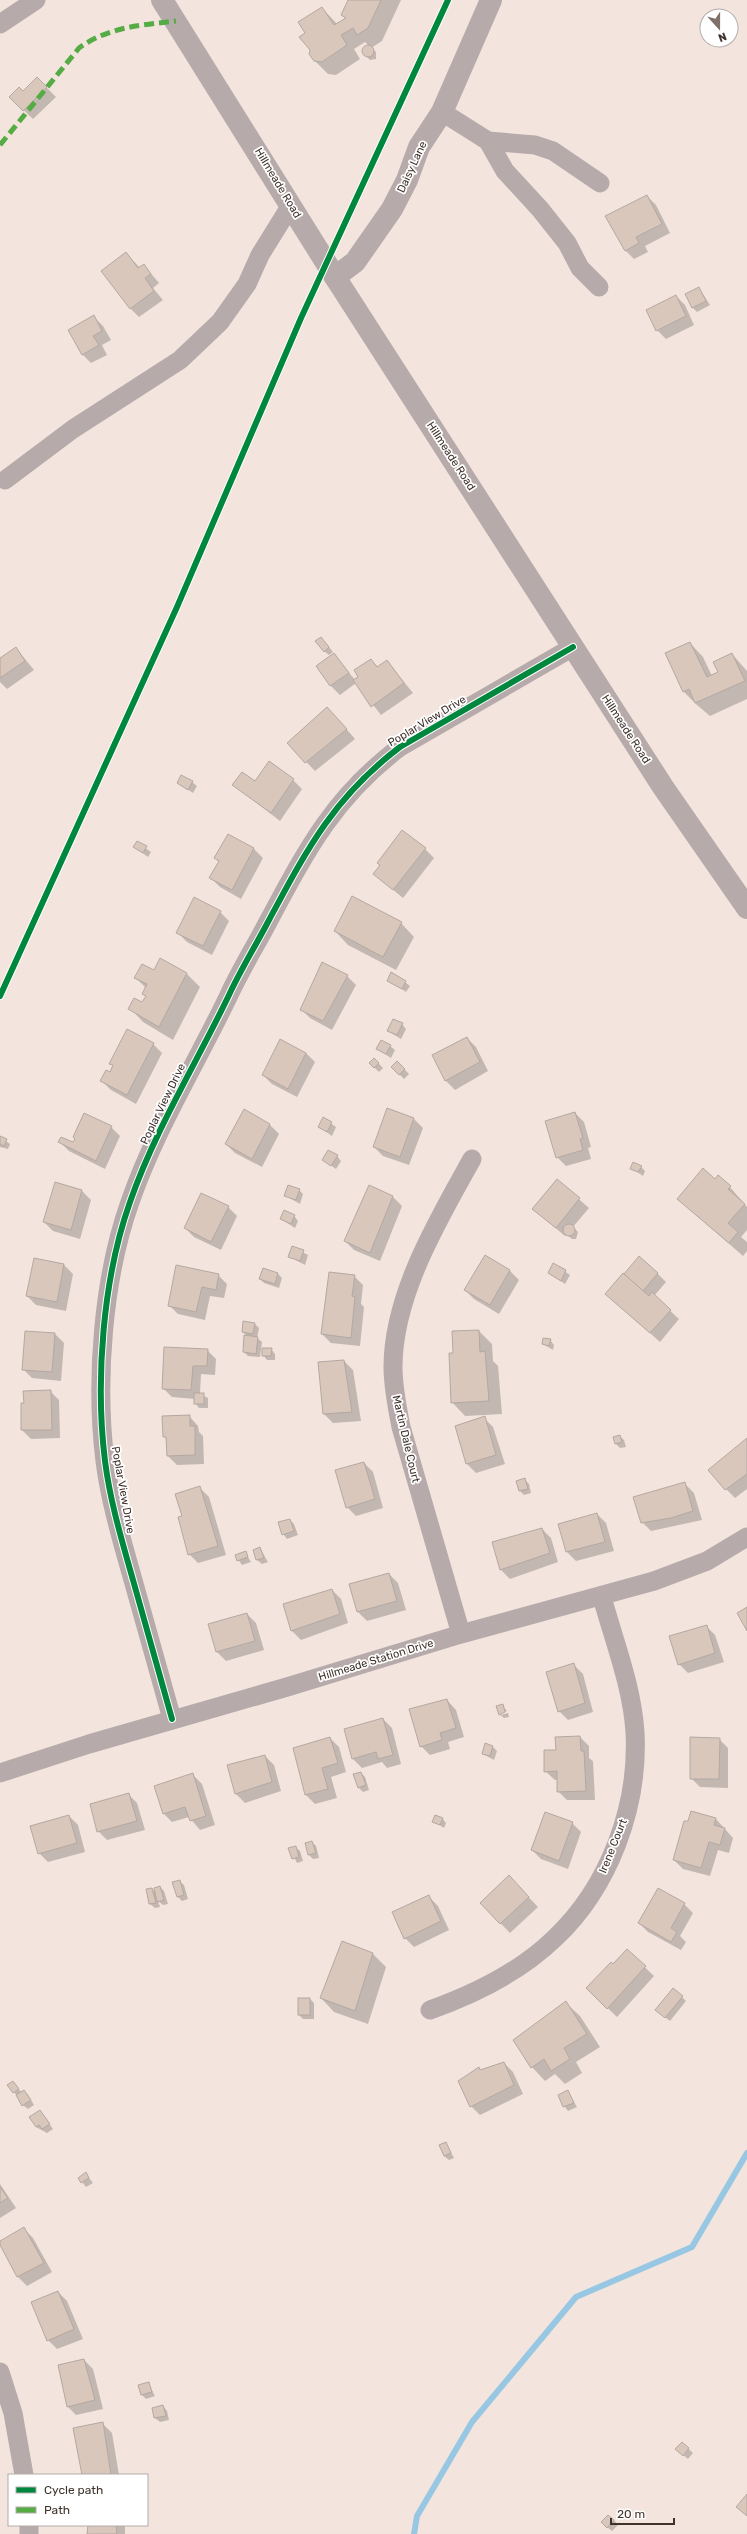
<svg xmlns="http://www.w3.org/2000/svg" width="747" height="2534" font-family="Rubik,sans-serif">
	<rect width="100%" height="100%" fill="#f3e5de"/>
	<g fill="#0003">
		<polygon points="349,0 401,0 382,41 371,48 376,52 376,59 370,60 366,56 363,49 371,48 365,42 354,49 360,59 336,75 328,74 315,61 306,34 322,8 338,25 346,19 342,15"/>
		<polygon points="37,78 56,97 33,119 10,97 23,92"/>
		<polygon points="647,196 656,205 670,233 645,246 648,252 634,259 625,250 606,217"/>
		<polygon points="126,253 140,268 144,265 159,283 153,288 163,300 139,317 130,308"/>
		<polygon points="699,288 710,305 697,312 693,308"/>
		<polygon points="676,296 685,305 694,325 666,339 657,330"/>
		<polygon points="94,317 103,326 111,340 102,345 107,355 91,363 82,354"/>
		<polygon points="325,642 333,652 329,655 324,651"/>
		<polygon points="690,643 703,657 712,676 719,673 732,654 747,671 747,699 710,716 697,705 684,692"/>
		<polygon points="16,648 34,670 7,689 0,682 0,659"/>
		<polygon points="334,654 355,680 371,660 378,667 387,661 413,693 381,715 356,683 340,695 331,686 317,666"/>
		<polygon points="336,717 355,739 315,771 288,743"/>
		<polygon points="293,780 302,789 280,821 234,785"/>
		<polygon points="192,782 197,786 193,793 178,783"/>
		<polygon points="228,835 254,849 263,858 241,899 220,887 211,878 219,862 215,858"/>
		<polygon points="137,842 151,852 148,857 134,847"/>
		<polygon points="425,849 434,858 403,898 374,874"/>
		<polygon points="220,912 229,921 212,955 187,942 178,933"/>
		<polygon points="401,923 414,937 396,970 348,945 335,931"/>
		<polygon points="160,960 187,974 200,987 173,1040 143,1022 130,1008 143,1004 146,997 143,994 146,988 135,977 154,972"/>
		<polygon points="347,976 356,985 332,1030 310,1018 301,1009"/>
		<polygon points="388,980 405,982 410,986 406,992"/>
		<polygon points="402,1024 406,1029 401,1039 388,1031"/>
		<polygon points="467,1038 476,1047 488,1071 455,1090 446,1081 433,1055"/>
		<polygon points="281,1041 306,1053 315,1062 297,1097 272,1084 263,1075"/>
		<polygon points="153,1044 162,1053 136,1104 111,1090 102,1081 114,1066 111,1063"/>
		<polygon points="390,1046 395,1050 391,1058 377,1049"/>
		<polygon points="374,1059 383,1068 379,1072 370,1063"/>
		<polygon points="397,1062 409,1074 404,1079 392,1067"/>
		<polygon points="244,1111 270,1125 279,1134 262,1167 235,1153 226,1144"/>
		<polygon points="575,1113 584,1122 591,1147 588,1148 591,1159 566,1166 557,1157"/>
		<polygon points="323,1118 336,1127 332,1136 319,1127"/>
		<polygon points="414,1119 423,1128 409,1165 383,1156 374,1147"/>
		<polygon points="111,1127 120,1136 105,1169 69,1151 60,1142 74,1144"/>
		<polygon points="0,1137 10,1144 8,1149 0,1147"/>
		<polygon points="337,1156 341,1161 336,1169 323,1160"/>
		<polygon points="641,1167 645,1171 643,1176 631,1168"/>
		<polygon points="557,1180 589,1208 573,1227 578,1232 576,1239 572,1239 567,1235 565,1236 533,1209"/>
		<polygon points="715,1180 730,1187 747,1207 747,1230 741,1237 747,1242 747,1251 743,1256 678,1199"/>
		<polygon points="56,1183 82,1191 91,1200 80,1239 53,1231 44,1222"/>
		<polygon points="299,1190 303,1194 300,1204 286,1196"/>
		<polygon points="393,1197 402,1206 380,1261 354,1250 345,1241"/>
		<polygon points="228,1207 237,1216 221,1250 194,1237 185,1228"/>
		<polygon points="294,1216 298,1221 295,1228 281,1219"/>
		<polygon points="293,1247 308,1255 305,1265 290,1257"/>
		<polygon points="485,1256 510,1271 519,1280 499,1314 474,1299 465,1290"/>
		<polygon points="35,1259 64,1265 73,1274 66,1311 36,1305 27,1296"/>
		<polygon points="554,1264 570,1275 565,1284 549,1273"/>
		<polygon points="263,1269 278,1274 282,1278 279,1288 264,1283 260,1279"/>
		<polygon points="657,1273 666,1282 654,1296 679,1319 660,1342 606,1294"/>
		<polygon points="218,1275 227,1284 224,1298 210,1296 205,1320 178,1314 169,1305"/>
		<polygon points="354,1276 363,1285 361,1304 364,1307 360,1346 331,1343 322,1334"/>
		<polygon points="255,1324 259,1328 257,1338 262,1342 260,1357 248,1356 244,1352 248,1337 243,1332"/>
		<polygon points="479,1331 492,1344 493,1361 498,1366 502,1414 465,1416 452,1402 454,1354"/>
		<polygon points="55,1334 64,1343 61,1381 32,1378 23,1369"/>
		<polygon points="550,1340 554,1345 553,1350 543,1344"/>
		<polygon points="271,1349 275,1354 275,1360 267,1360 263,1355"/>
		<polygon points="207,1350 216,1359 215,1375 201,1374 200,1394 208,1398 208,1408 199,1408 195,1403 195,1399 172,1397 163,1388"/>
		<polygon points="344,1361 353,1370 361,1421 333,1423 324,1414"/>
		<polygon points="50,1391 59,1400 60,1438 31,1439 22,1430 25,1404"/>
		<polygon points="189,1416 198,1426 199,1432 203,1436 204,1464 177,1465 168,1456 167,1440 164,1436"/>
		<polygon points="484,1418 493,1427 505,1464 476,1473 467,1464 456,1426"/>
		<polygon points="619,1436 624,1440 626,1447 620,1448 616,1444"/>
		<polygon points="747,1439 747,1489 735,1498 726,1489"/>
		<polygon points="364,1463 373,1472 383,1508 356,1516 347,1507"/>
		<polygon points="524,1479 529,1484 531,1493 524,1495 520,1491"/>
		<polygon points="685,1484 694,1493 702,1520 651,1531 642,1522"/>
		<polygon points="200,1488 209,1497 226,1555 198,1563 189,1554 183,1517"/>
		<polygon points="597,1514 606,1523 614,1551 576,1561 567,1552 560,1524"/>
		<polygon points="290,1520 294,1524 298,1535 287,1539 283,1534"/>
		<polygon points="542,1529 551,1538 558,1562 510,1579 501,1570 493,1542"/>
		<polygon points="260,1548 268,1562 262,1564 257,1560"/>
		<polygon points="245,1552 251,1562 242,1565 236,1556"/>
		<polygon points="389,1574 398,1583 406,1610 367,1621 358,1612"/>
		<polygon points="332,1590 341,1599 348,1623 301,1640 292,1631"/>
		<polygon points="247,1614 256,1623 264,1650 226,1661 217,1652 209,1625"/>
		<polygon points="706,1626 715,1635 724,1662 688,1673 679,1664"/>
		<polygon points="574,1665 583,1674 593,1712 568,1720 559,1711"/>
		<polygon points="447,1700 456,1710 464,1737 448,1742 450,1749 430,1755 421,1746"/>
		<polygon points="502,1705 507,1711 501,1713 501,1715 508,1713 509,1717 504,1718 499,1714"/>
		<polygon points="383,1719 392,1728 401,1764 387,1768 382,1762 362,1768 353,1759"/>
		<polygon points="580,1737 589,1746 589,1758 593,1761 595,1800 567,1800 558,1791 558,1780 555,1780 545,1771 557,1751 556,1738"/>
		<polygon points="330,1738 339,1747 346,1772 331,1777 337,1798 315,1804 306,1795 300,1775"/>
		<polygon points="719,1739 728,1748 728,1788 700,1787 691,1778"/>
		<polygon points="493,1747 497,1751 494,1760 483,1754"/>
		<polygon points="265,1756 274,1765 281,1791 245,1803 236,1794"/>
		<polygon points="361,1773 365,1777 369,1790 363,1792 359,1788"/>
		<polygon points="193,1775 202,1784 215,1825 200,1830 189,1817 172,1822 163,1813"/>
		<polygon points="128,1794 137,1803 145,1830 107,1840 98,1831"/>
		<polygon points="69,1816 78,1825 85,1852 48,1862 39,1853"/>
		<polygon points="442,1818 446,1823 444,1828 433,1821"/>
		<polygon points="716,1819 733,1838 729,1853 718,1850 710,1876 683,1869 674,1860"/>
		<polygon points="572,1823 581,1832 568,1869 541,1859 532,1850"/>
		<polygon points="312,1842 316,1846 319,1858 313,1859 309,1855 306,1844"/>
		<polygon points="295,1847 300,1851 303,1861 297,1863 290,1849"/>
		<polygon points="179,1881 184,1885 188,1899 182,1901 177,1896"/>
		<polygon points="518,1886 538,1907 510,1933 481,1903"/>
		<polygon points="160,1887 164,1891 168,1904 163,1905 158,1901 160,1907 155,1908 150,1904 147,1890 152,1889 156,1893"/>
		<polygon points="429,1897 438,1906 449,1930 414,1947 405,1938"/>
		<polygon points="684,1904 693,1913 680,1936 686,1942 681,1950 648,1932 639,1923"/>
		<polygon points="627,1950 654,1976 617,2017 587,1988"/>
		<polygon points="372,1953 386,1967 368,2024 334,2012 321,1998"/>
		<polygon points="682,1997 686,2001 670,2021 661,2014"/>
		<polygon points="299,1999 310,1999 314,2003 314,2019 303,2019 299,2015"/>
		<polygon points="566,2003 580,2016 600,2047 576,2062 582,2073 565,2084 555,2074 545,2081 532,2067"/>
		<polygon points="504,2063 513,2072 523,2094 480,2115 471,2106 479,2069 481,2071"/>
		<polygon points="13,2082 22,2093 24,2091 28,2095 34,2105 28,2109 23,2105 14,2092"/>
		<polygon points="568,2092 577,2107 568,2111 564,2106"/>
		<polygon points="40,2111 53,2129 47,2133 36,2127"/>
		<polygon points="446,2143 454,2158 449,2160 444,2156"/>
		<polygon points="86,2174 93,2183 86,2187 79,2178"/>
		<polygon points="0,2184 16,2208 0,2218"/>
		<polygon points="24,2229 33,2238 52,2272 27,2286 18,2277 0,2243"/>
		<polygon points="58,2292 67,2301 83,2339 57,2349 48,2340"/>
		<polygon points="84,2360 93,2369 103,2409 76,2415 67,2406"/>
		<polygon points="148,2383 155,2396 146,2399 142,2395"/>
		<polygon points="163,2406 167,2411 169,2420 160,2422 155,2418"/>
		<polygon points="103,2424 112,2433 119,2475 83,2475"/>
		<polygon points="682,2443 693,2453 688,2459 681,2453"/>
		<polygon points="614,2520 618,2525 612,2531 607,2527"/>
		<polygon points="90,2525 125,2525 125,2534 89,2534"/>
	</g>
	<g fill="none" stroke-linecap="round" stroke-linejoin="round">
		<polyline stroke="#97c7e3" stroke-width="6" points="414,2534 417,2516 472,2422 576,2297 692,2247 747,2153"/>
	</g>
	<g fill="#d9c7bb" stroke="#b4a8a2">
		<polygon points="348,0 381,0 368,28 357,35 353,28 341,35 347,45 322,62 314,61 309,54 310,50 299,37 305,33 298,22 322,7 334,25 346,18 341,15"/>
		<circle cx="368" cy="51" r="6"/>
		<polygon points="37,77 47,87 23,111 9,97 19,87 23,91"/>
		<polygon points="647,195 662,224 636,237 639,243 625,251 605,216"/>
		<polygon points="126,252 138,268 144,264 151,274 145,278 154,291 130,309 101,271"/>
		<polygon points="699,287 706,301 692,308 685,294"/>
		<polygon points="676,295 686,316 656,331 646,310"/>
		<polygon points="94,315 102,331 93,336 99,345 82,355 68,330"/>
		<polygon points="321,637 329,647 324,652 315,641"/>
		<polygon points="690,642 707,677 718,672 713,662 732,653 745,681 695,703 689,689 683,692 665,653"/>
		<polygon points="16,647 25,661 0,678 0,658"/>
		<polygon points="334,653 349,673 330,686 316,666"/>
		<polygon points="371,659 377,667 387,660 404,683 371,707 353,680 358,677 354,670"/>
		<polygon points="327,707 347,729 305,763 287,743"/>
		<polygon points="269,761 294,779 271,813 232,785 242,772 255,781"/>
		<polygon points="181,775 193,781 188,790 177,783"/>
		<polygon points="402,830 426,848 393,890 373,874 380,865 377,863"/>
		<polygon points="228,834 254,848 232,890 209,878 219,861 214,858"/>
		<polygon points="137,841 147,846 143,853 133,847"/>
		<polygon points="352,896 402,922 383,957 334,931"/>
		<polygon points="194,897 221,911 203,946 176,933"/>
		<polygon points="160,958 187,973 159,1027 128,1009 134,998 142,1002 146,996 142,994 147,984 134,978 142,964 154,970"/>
		<polygon points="322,962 348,975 323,1021 300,1010"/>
		<polygon points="391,972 406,981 402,989 387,981"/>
		<polygon points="393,1019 403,1023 397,1035 387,1031"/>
		<polygon points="127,1029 154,1043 127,1095 100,1081 106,1070 110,1072 113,1065 109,1064"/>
		<polygon points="467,1037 480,1062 445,1081 432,1055"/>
		<polygon points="280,1039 306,1053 288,1089 262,1075"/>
		<polygon points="381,1040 391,1045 386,1054 376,1049"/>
		<polygon points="374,1058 379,1063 374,1068 369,1063"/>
		<polygon points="397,1061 405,1069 399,1075 391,1067"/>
		<polygon points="387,1108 414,1118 400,1157 373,1147"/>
		<polygon points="244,1109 270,1124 252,1159 225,1144"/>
		<polygon points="575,1112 583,1138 580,1139 583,1150 556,1158 545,1121"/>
		<polygon points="84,1113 112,1126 96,1161 58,1142 61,1137 73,1142 75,1139 73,1137"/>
		<polygon points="323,1117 332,1122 327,1132 318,1127"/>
		<polygon points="0,1136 7,1139 4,1146 0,1144"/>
		<polygon points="328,1150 338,1155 331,1166 322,1160"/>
		<polygon points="633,1162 642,1166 638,1172 630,1169"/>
		<polygon points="703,1168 715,1179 718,1175 731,1186 728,1189 745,1204 728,1223 738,1232 729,1243 677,1199"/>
		<polygon points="557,1179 580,1198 556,1228 532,1209"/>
		<polygon points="55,1182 82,1190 71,1230 43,1222"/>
		<polygon points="288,1185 300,1189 296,1200 284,1196"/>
		<polygon points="369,1185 393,1196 370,1253 344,1241"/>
		<polygon points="201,1193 229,1206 211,1242 184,1228"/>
		<polygon points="284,1210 295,1215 291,1224 280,1219"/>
		<circle cx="569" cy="1230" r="6"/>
		<polygon points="292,1246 304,1250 300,1261 288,1257"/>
		<polygon points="485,1255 510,1270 490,1305 464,1290"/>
		<polygon points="639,1256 658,1273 643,1291 624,1274"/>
		<polygon points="34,1258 64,1264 57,1302 26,1296"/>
		<polygon points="553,1263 566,1270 561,1281 548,1273"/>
		<polygon points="176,1265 219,1274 216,1290 202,1287 196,1312 168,1306"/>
		<polygon points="263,1268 278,1273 275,1284 259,1279"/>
		<polygon points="329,1272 355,1275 352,1296 355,1297 351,1338 321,1334"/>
		<polygon points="623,1273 649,1296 652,1292 671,1310 650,1333 605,1294"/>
		<polygon points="243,1321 255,1323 253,1334 242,1332"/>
		<polygon points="479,1330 480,1352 485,1351 489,1401 451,1403 449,1353 453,1353 452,1331"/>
		<polygon points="25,1331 55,1333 52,1372 22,1370"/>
		<polygon points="244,1335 258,1337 256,1354 243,1352"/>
		<polygon points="543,1338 551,1339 549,1346 542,1344"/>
		<polygon points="164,1347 208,1349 207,1366 193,1366 191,1390 162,1389"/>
		<polygon points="262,1348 272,1348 271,1356 262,1356"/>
		<polygon points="344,1360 352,1412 323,1414 318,1362"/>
		<polygon points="51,1390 52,1430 21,1430 21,1403 24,1403 23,1391"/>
		<rect x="194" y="1393" width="10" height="11"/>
		<polygon points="190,1415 190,1426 195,1426 195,1455 167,1456 166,1437 163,1437 162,1416"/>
		<polygon points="485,1416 496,1455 466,1464 455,1426"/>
		<polygon points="620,1435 622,1442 615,1444 613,1437"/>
		<polygon points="747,1438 747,1474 725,1490 708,1470"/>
		<polygon points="364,1462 375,1499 346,1508 335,1470"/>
		<polygon points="525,1478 528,1489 519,1491 516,1481"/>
		<polygon points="685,1482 693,1511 671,1518 641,1523 633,1497"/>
		<polygon points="200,1486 218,1546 188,1555 178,1517 182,1516 175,1494"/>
		<polygon points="597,1513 605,1542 566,1552 558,1524"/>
		<polygon points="290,1519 294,1531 282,1535 278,1522"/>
		<polygon points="542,1528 550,1553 500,1570 492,1542"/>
		<polygon points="260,1547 264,1558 256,1560 253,1550"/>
		<polygon points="246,1551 248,1557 237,1561 235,1555"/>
		<polygon points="389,1573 397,1601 357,1612 349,1584"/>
		<polygon points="332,1589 340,1614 291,1631 283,1604"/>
		<polygon points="747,1607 747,1631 737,1613"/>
		<polygon points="247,1613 255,1641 216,1652 208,1624"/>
		<polygon points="707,1625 715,1653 678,1665 669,1636"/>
		<polygon points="574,1663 585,1703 558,1712 546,1672"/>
		<polygon points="447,1699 456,1728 440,1733 442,1740 420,1747 409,1709"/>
		<polygon points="503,1704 505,1712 499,1715 496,1706"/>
		<polygon points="383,1718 393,1755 378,1759 376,1752 352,1759 344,1729"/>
		<polygon points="580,1736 581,1751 584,1751 586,1791 557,1792 557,1771 544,1772 544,1750 556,1750 555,1737"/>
		<polygon points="330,1737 338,1763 322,1768 328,1789 305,1795 293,1748"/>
		<polygon points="690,1737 720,1738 719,1779 690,1779"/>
		<polygon points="485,1743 493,1746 490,1756 482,1754"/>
		<polygon points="265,1755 272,1782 235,1794 227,1765"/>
		<polygon points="361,1772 366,1785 358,1788 353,1774"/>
		<polygon points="193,1773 206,1816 190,1821 185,1807 163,1814 154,1786"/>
		<polygon points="129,1793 137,1821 97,1832 90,1804"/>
		<polygon points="691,1811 716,1818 714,1825 725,1828 720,1845 709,1842 701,1868 673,1860 684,1821 688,1821"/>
		<polygon points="545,1812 573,1822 559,1861 531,1850"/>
		<polygon points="69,1815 77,1843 38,1854 30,1826"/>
		<polygon points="435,1815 443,1818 440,1825 432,1822"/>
		<polygon points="312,1841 316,1853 308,1855 305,1843"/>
		<polygon points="296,1846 299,1857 292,1859 288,1848"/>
		<polygon points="509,1875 529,1897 500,1924 480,1903"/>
		<polygon points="180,1880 184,1895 177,1897 172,1882"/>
		<polygon points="160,1886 164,1900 157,1902 154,1888"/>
		<polygon points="152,1888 156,1903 149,1904 146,1889"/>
		<polygon points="658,1888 685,1903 671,1928 677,1932 671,1942 638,1923"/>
		<polygon points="429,1895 441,1921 404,1939 392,1912"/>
		<polygon points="342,1941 373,1953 355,2011 320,1998"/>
		<polygon points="627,1949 646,1966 607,2009 586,1988 611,1962 613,1964"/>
		<polygon points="673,1988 683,1996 665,2018 655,2010"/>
		<rect x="298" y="1998" width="12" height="17"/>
		<polygon points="566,2001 587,2034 564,2048 570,2059 551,2071 544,2059 531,2068 513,2040"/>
		<polygon points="504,2062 514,2085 470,2107 458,2081 479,2067 480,2070"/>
		<polygon points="13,2081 19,2089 13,2093 7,2085"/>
		<polygon points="24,2090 31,2100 22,2106 16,2095"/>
		<polygon points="568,2090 574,2103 563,2107 558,2095"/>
		<polygon points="40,2110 50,2124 42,2129 39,2125 36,2127 29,2117"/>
		<polygon points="446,2142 451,2153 444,2156 439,2145"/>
		<polygon points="86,2172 89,2178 81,2183 78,2178"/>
		<polygon points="0,2187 8,2198 0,2203"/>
		<polygon points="24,2227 44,2263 17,2277 0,2245 0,2241"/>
		<polygon points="58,2291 74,2329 47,2341 31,2302"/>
		<polygon points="84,2359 95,2400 67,2407 58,2365"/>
		<polygon points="149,2382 152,2392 141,2395 138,2385"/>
		<polygon points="163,2405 166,2416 154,2418 152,2408"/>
		<polygon points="103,2422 111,2475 82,2475 73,2428"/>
		<polygon points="682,2442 689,2448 683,2456 675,2449"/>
		<polygon points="747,2494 747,2516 736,2507"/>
		<polygon points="608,2515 614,2520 607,2528 601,2522"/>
		<polygon points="88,2525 116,2525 117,2534 87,2534"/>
	</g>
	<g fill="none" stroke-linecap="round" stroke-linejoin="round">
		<g stroke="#b7aaab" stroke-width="19">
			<polyline points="0,24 36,0"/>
			<polyline points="442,112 488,141 505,171 540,209 567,243 580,268 599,287"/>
			<polyline points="488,141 535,145 553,151 600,183"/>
			<polyline points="5,480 73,429 180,360 220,322 247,284 260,255 291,205"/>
			<path d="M461,1634L401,1427C397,1407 393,1387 393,1367C393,1295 438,1220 472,1159"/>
			<path d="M172,1719C159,1673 146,1626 133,1580C122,1541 110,1501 105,1461C95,1380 103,1278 130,1202C155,1130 196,1064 229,995C241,969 256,945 269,920C307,849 334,797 400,747L573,647"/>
			<polyline points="0,1773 89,1744 287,1687 461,1634 654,1581 707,1561 747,1537"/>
			<path d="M430,2010C475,1994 520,1972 555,1938C609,1887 639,1807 635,1732C632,1686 614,1641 602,1597"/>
			<polyline points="0,2372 13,2413 24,2475"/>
			<polyline points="29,2525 29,2534"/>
		</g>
		<g stroke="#b7aaab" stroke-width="22">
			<polyline points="162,0 335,277 663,787 747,908"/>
			<polyline points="335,277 355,262 392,209 407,180 419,147 442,112 491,0"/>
		</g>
		<path stroke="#56ac44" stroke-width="5" stroke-dasharray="10 5" stroke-linecap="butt" d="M0,145L79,48C108,27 141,25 176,21"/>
		<defs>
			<g id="cycleway">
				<polyline points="0,996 177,607 301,318 448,0"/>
				<path d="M172,1719C159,1673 146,1626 133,1580C122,1541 110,1501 105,1461C95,1380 103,1278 130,1202C155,1130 196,1064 229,995C241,969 256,945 269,920C307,849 334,797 400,747L573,647"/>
			</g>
		</defs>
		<use href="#cycleway" stroke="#fff" stroke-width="8"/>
		<use href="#cycleway" stroke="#00873e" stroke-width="6"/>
	</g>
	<g text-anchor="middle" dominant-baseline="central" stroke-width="3.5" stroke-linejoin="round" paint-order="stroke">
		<g font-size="11" fill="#3f322c" stroke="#fff">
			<text transform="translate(412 167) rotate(-65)">Daisy Lane</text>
			<text transform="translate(278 183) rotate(59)">Hillmeade Road</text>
			<text transform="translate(451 456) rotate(57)">Hillmeade Road</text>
			<text transform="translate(427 721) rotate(-31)">Poplar View Drive</text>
			<text transform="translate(626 729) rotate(57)">Hillmeade Road</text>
			<text transform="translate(163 1104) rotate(-64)">Poplar View Drive</text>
			<text transform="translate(406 1439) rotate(77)">Martin Dale Court</text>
			<text transform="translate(123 1490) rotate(80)">Poplar View Drive</text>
			<text transform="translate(376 1660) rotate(-17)">Hillmeade Station Drive</text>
			<text transform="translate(613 1846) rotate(-68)">Irene Court</text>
		</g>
	</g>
	<rect x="8" y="2474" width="140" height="52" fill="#ffffff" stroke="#b2adab"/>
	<rect x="16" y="2487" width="20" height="6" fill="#00873e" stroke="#b2adab"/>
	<text x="44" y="2494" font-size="12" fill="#3f322c">Cycle path</text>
	<rect x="16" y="2507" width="20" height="6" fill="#56ac44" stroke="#b2adab"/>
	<text x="44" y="2514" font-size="12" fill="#3f322c">Path</text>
	<g transform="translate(719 28) rotate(159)"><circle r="19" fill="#ffffff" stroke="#b2adab"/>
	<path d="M0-3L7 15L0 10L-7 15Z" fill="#7e716a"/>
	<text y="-6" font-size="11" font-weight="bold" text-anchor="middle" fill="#3f322c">N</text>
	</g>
	<path d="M611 2518v6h63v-6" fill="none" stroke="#3f322c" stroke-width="2"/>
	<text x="617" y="2518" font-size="12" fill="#3f322c" stroke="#ffffff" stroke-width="3" paint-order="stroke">20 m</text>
</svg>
